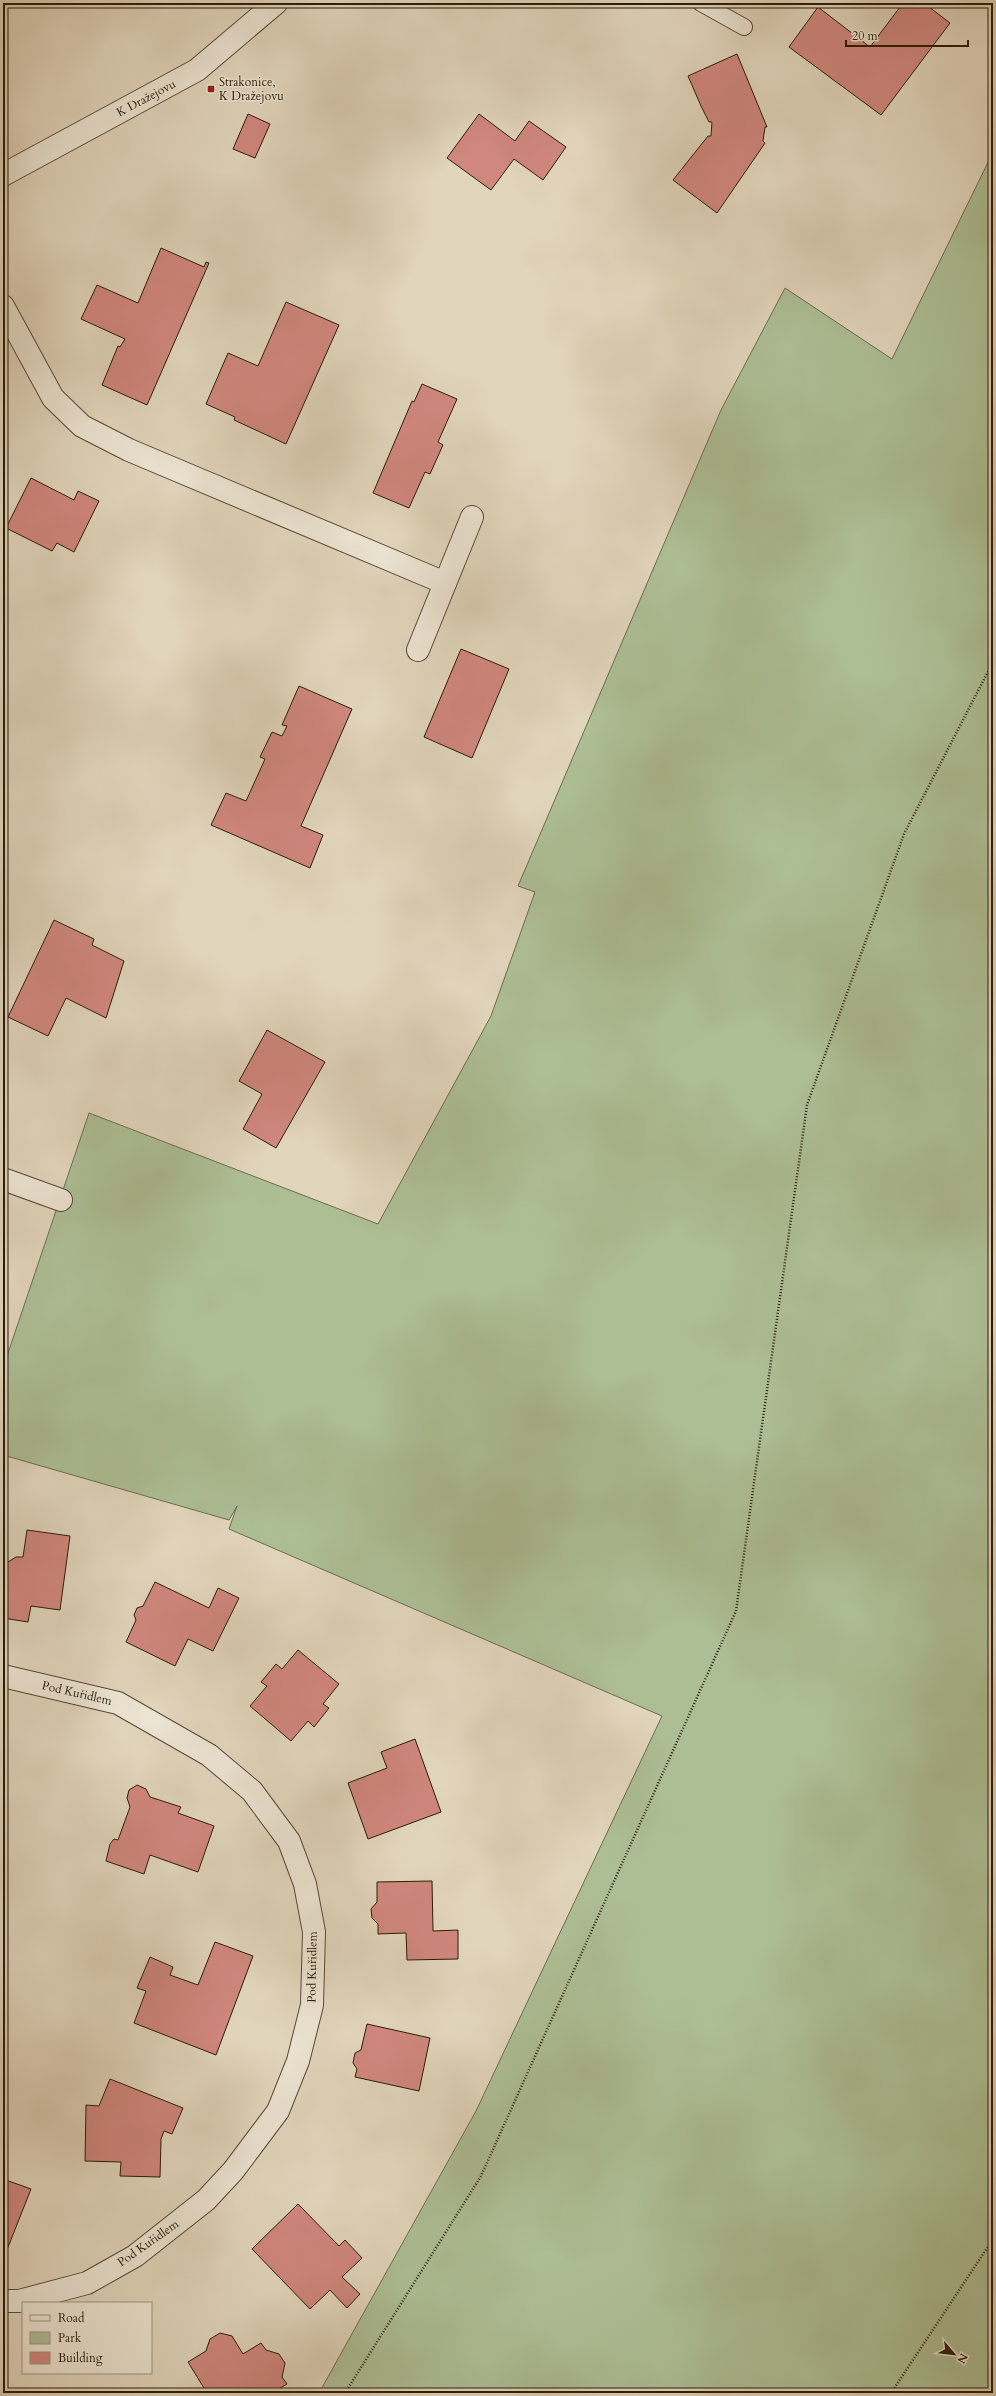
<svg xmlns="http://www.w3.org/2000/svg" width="996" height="2396" font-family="Cardo,serif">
	<rect width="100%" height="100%" fill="#e1d5bc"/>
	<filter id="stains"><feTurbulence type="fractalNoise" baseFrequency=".005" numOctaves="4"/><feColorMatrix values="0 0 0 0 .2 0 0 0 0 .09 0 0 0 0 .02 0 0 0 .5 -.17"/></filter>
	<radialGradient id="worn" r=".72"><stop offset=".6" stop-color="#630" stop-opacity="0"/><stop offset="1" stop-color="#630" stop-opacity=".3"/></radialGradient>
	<polygon fill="#adbe95" stroke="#6c6d4f" points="993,152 993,2393 319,2393 476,2111 662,1716 229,1529 237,1506 229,1520 3,1455 3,1368 89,1113 378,1224 491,1016 535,892 518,886 721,410 785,288 892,359"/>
	<g fill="#d0877e" stroke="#2a1c09">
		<polygon points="903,3 924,3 950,23 881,115 789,47 818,7 870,47"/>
		<polygon points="737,54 767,127 765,127 763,141 765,143 717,213 673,180 708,136 711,136 712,122 709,122 701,106 688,76"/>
		<polygon points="248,114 270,124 255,158 233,149"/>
		<polygon points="479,114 515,141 529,121 566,147 543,180 514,159 491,190 447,158"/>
		<polygon points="161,248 204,267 206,262 209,263 147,405 102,385 118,346 120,347 125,339 81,319 97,285 138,303"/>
		<polygon points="286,302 339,325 286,444 234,420 235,417 206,404 228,353 258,366"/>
		<polygon points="422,384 457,399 438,442 443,445 430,474 425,472 409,508 373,493 412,401 414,402"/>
		<polygon points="31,478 74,500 78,491 99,501 74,552 57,543 52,551 6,528"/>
		<polygon points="461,649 509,669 472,758 424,737"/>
		<polygon points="299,686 352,709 301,826 323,835 310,868 211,825 226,793 246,801 265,759 260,757 272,732 282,736 287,726 282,725"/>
		<polygon points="54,920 94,939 92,945 124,961 106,1018 66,998 48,1036 8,1017"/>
		<polygon points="267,1030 325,1062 276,1148 243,1129 262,1094 239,1081"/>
		<polygon points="27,1530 70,1536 60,1610 31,1606 28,1622 3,1618 3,1565 16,1557 23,1557"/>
		<polygon points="155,1582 209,1608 218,1588 239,1598 213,1651 188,1639 175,1666 126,1642 136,1620 134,1615 137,1608 143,1606"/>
		<polygon points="298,1650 339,1684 323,1704 329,1708 314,1727 308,1721 291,1741 250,1706 267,1686 261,1682 276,1664 282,1669"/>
		<polygon points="415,1739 441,1812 368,1839 348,1783 387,1768 381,1752"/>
		<polygon points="137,1785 146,1789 150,1797 181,1807 178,1813 214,1826 198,1872 150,1855 144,1874 106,1861 110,1844 114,1839 118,1840 130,1807 127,1798 129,1790"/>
		<polygon points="432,1881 433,1931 458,1930 458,1959 407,1960 406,1933 378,1934 378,1924 372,1918 371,1909 377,1902 377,1882"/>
		<polygon points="215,1942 253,1956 216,2055 134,2023 146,1991 137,1988 150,1957 173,1967 170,1975 198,1985"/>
		<polygon points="367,2024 430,2038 419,2091 355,2077 357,2069 353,2063 355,2053 361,2050"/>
		<polygon points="110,2079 183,2108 172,2134 164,2131 161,2139 160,2177 120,2176 121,2162 85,2161 86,2105 99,2106"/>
		<polygon points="3,2179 31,2189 3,2260"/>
		<polygon points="298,2204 339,2246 345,2240 362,2258 342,2277 360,2294 347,2308 330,2290 310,2309 252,2249"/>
		<polygon points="220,2333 232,2336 243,2354 261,2343 266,2350 279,2354 285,2363 282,2377 287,2384 272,2393 207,2393 188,2362 206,2351 210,2339"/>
	</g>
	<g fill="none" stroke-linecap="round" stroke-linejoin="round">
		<defs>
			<polyline id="service" points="701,3 744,27"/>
			<g id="minor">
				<polyline points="3,306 53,398 82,426 129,450 445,583"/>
				<polyline points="418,650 472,517"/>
				<polyline points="3,1179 61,1200"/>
				<polyline points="3,1676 118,1703 209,1755 252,1791 289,1841 305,1884 314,1932 312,2005 298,2061 278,2111 233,2171 206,2200 135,2256 87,2283 19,2301 3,2301"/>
			</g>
			<polyline id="tertiary" points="3,175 197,70 276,3"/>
		</defs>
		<use href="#service" stroke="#584a36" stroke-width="18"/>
		<use href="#minor" stroke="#584a36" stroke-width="24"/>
		<use href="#tertiary" stroke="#584a36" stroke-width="24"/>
		<g stroke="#2a1c09" stroke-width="2.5" stroke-dasharray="1 2" stroke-linecap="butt">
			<polyline points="345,2393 481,2176 736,1611 807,1105 904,834 993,662"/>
			<polyline points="891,2393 993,2239"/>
		</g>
		<use href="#service" stroke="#ece4d3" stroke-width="16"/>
		<use href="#minor" stroke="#ece4d3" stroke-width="22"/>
		<use href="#tertiary" stroke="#ece4d3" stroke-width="22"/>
	</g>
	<rect fill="#8f2418" stroke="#ece4d3" stroke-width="1.5" x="207" y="85" width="8" height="8" rx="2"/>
	<g text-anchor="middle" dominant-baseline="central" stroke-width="3" stroke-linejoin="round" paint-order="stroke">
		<g font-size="12" fill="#2a1c09" stroke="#ece4d3" text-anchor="start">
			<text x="219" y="82">Strakonice,<tspan x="219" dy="14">K Dražejovu</tspan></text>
		</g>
		<g font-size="12" fill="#2a1c09" stroke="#ece4d3">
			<text transform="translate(146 98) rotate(-28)">K Dražejovu</text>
			<text transform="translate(77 1693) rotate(13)">Pod Kuřidlem</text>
			<text transform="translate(312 1967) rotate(-89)">Pod Kuřidlem</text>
			<text transform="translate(148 2243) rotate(-35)">Pod Kuřidlem</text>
		</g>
	</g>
	<rect width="996" height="2396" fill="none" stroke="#e1d5bc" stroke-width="16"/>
	<rect x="4" y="4" width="988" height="2388" fill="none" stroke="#2a1c09" stroke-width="2"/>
	<rect x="8" y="8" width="980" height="2380" fill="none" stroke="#2a1c09"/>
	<rect x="22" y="2302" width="130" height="72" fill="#ece4d3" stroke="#9e9482"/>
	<rect x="30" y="2315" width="20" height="6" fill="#ece4d3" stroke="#9e9482"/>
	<text x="58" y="2322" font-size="12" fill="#2a1c09">Road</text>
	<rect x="30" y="2332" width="20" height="12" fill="#adbe95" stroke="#9e9482"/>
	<text x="58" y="2342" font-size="12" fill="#2a1c09">Park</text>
	<rect x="30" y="2352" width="20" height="12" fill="#d0877e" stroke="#9e9482"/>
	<text x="58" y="2362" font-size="12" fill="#2a1c09">Building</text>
	<g transform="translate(954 2354) rotate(118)" stroke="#ece4d3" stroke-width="3" paint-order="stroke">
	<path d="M0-3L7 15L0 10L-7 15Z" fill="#2a1c09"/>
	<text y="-6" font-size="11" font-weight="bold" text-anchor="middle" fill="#2a1c09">N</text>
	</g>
	<path d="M846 40v6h122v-6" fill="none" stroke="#2a1c09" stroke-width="2"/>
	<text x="852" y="40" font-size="12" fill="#2a1c09" stroke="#ece4d3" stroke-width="3" paint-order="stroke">20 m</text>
	<rect width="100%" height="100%" filter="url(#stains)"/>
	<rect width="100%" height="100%" fill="url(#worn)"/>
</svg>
